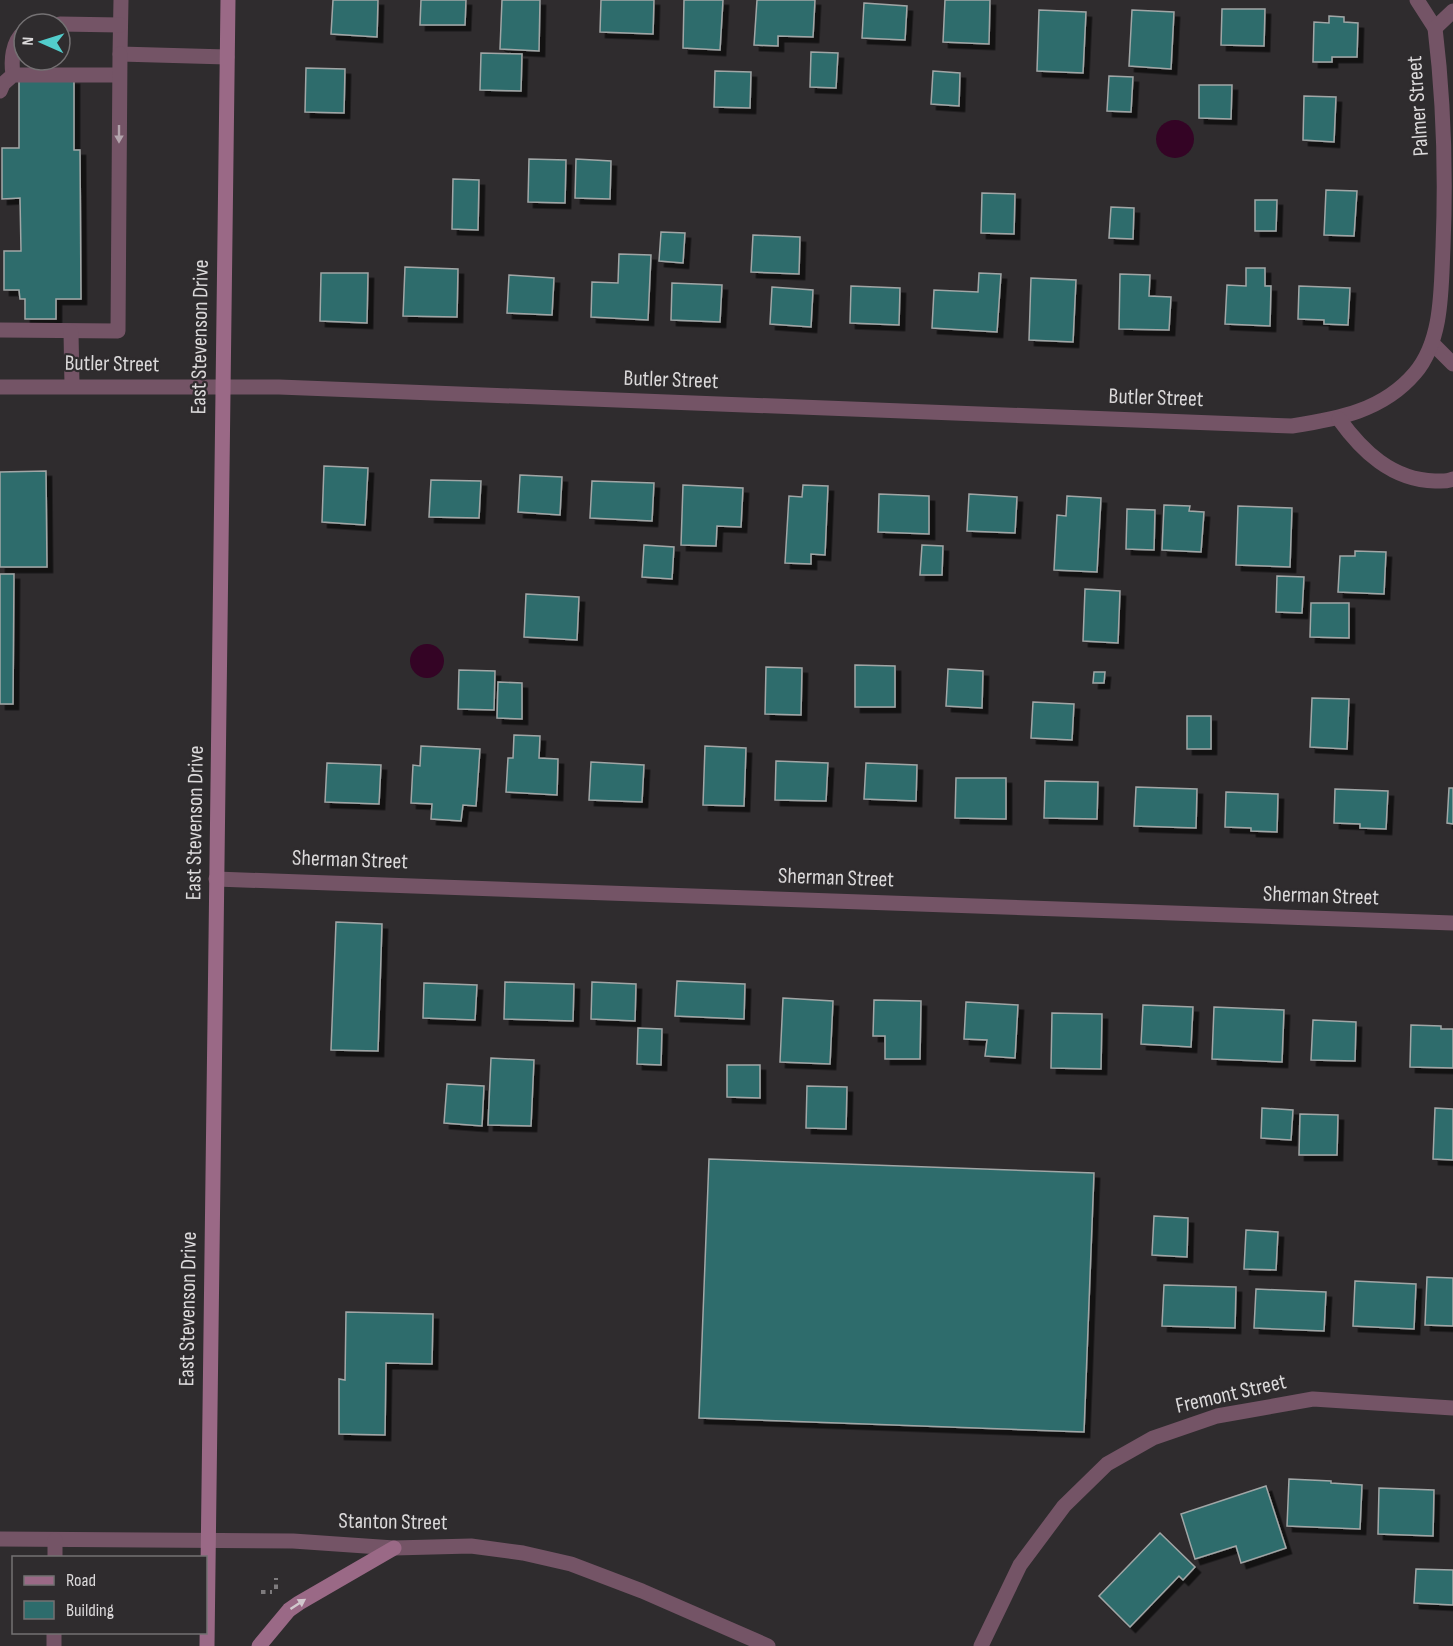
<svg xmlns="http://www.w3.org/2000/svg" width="1453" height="1646" font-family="'Sofia Sans Condensed',sans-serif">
	<defs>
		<filter id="shadow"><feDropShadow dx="5.5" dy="5.5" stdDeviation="0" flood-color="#0009"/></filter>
	</defs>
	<rect width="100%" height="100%" fill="#2f2c2e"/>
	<g fill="#340425">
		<circle cx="1175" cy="139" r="19"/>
		<circle cx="427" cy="661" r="17"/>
	</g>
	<g fill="#2d6c6c" stroke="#a1a6a6" stroke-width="1.5" filter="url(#shadow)">
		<polygon points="333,0 378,0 377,37 331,34"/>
		<polygon points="421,0 466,0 465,25 420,25"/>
		<polygon points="502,0 540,0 539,51 500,49"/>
		<polygon points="601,0 654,0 653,34 600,32"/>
		<polygon points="684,0 723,0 720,50 683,48"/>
		<polygon points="757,0 815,0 813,37 778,36 778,46 754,45"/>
		<polygon points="945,0 990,0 989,44 943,42"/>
		<polygon points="864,3 907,6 905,40 862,38"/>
		<polygon points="1222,9 1265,9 1264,46 1221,45"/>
		<polygon points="1039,10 1086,12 1083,73 1037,71"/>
		<polygon points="1132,10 1174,12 1171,69 1129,66"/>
		<polygon points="1329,16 1344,17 1344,22 1358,23 1357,57 1332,57 1332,62 1313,62 1314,22 1329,23"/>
		<polygon points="811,52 838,53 836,88 810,87"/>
		<polygon points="481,53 522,54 521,91 480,90"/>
		<polygon points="306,68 345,69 344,113 305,112"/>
		<polygon points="715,71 751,72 750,108 714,107"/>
		<polygon points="933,71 960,73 959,106 931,104"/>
		<polygon points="1109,76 1133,77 1131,112 1107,111"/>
		<polygon points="19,79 74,79 74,150 80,150 81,299 56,299 56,319 25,319 25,299 20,299 19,290 4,290 4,251 21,251 20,198 2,199 2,148 19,148"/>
		<polygon points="1199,85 1232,85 1231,119 1199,118"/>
		<polygon points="1304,96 1336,97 1334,142 1303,140"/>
		<polygon points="529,159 566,160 565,203 528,202"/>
		<polygon points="576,159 611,161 610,199 575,198"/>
		<polygon points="453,179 479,180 478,230 452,229"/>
		<polygon points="1326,190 1357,191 1354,236 1324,235"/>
		<polygon points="982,193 1015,194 1014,234 981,233"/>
		<polygon points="1255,200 1277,200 1276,231 1255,231"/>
		<polygon points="1111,207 1134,208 1133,239 1109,238"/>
		<polygon points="661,232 685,233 683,263 659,261"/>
		<polygon points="753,235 800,237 799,274 751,272"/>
		<polygon points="619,254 651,255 648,320 591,317 592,282 618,283"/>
		<polygon points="405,267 458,269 457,317 403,316"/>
		<polygon points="1246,268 1265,268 1265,286 1271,286 1270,326 1225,324 1227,285 1246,286"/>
		<polygon points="321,273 368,273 367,323 320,321"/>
		<polygon points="979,273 1001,274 997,332 932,328 934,290 978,292"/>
		<polygon points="1120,274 1150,275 1149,296 1171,297 1169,330 1119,329"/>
		<polygon points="509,275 554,278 552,315 507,313"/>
		<polygon points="1031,278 1076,280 1073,342 1029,340"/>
		<polygon points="672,283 722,285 720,322 671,320"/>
		<polygon points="851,286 900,288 899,325 850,323"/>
		<polygon points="1299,286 1350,288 1348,325 1324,324 1324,320 1298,319"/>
		<polygon points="772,287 813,290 811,327 770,324"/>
		<polygon points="324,466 368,468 365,525 322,522"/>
		<polygon points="46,471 47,567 0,567 0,472"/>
		<polygon points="520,475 562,477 560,515 518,512"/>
		<polygon points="431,480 481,481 479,518 429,517"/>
		<polygon points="592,481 654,483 652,521 590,518"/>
		<polygon points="683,485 743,488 741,527 717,526 716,546 681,545"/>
		<polygon points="803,485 828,486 825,555 811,554 811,564 785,563 789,496 802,497"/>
		<polygon points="879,494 929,496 929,534 878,532"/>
		<polygon points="969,494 1017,497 1015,533 967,531"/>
		<polygon points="1067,496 1101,498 1097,572 1054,570 1057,515 1066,516"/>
		<polygon points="1164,505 1190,506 1189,511 1204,512 1201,552 1162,550"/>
		<polygon points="1238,506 1292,508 1290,567 1236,565"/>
		<polygon points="1127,509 1155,510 1154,550 1126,549"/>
		<polygon points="644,545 674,547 672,579 642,577"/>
		<polygon points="922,545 943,546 942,575 920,575"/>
		<polygon points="1355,551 1386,552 1384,594 1338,592 1340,556 1355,556"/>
		<polygon points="0,574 14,574 13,704 0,704"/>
		<polygon points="1277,576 1304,577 1302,613 1276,612"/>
		<polygon points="1085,589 1120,591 1118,643 1083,641"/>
		<polygon points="526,594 579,597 577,640 524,637"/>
		<polygon points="1311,603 1349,603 1349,638 1310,637"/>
		<polygon points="855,665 895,666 895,707 855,707"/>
		<polygon points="766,667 802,668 801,715 765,714"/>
		<polygon points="948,669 983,671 982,708 946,706"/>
		<polygon points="459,670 495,671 494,710 458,709"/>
		<polygon points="1094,672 1105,672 1104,683 1093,683"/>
		<polygon points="498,682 522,683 522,719 497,718"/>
		<polygon points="1312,698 1349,699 1347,749 1310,747"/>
		<polygon points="1033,702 1074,704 1072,740 1031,738"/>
		<rect x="1187" y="716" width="24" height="33"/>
		<polygon points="514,735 540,736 539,758 558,759 557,795 506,792 508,758 513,758"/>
		<polygon points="421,746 480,749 476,806 463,805 461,821 431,819 432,804 411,803 413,765 420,766"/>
		<polygon points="705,746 746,748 744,806 703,805"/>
		<polygon points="776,761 828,763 826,801 775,800"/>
		<polygon points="591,762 644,765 642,802 589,800"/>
		<polygon points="327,763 381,765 379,804 325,802"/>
		<polygon points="866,763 917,765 916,801 864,799"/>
		<polygon points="956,778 1006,778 1006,819 955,818"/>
		<polygon points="1045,781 1098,782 1097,819 1044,818"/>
		<polygon points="1136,787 1197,789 1196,828 1134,826"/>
		<polygon points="1449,788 1453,788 1453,824 1447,823"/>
		<polygon points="1335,789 1388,791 1386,829 1360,828 1360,824 1334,823"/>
		<polygon points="1226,792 1278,794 1277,832 1251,831 1251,828 1225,827"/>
		<polygon points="336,922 382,924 378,1051 331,1050"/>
		<polygon points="677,981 745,984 744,1019 675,1016"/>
		<polygon points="505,982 574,984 573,1021 504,1019"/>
		<polygon points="592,982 636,984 635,1021 591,1019"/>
		<polygon points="424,983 477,985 475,1020 423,1018"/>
		<polygon points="783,998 833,1001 830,1064 780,1062"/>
		<polygon points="874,1000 921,1001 920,1059 885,1059 885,1036 873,1036"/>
		<polygon points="966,1002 1018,1005 1015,1058 985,1056 987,1040 964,1039"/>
		<polygon points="1143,1005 1193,1007 1191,1047 1141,1044"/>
		<polygon points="1214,1007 1284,1010 1282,1062 1212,1059"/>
		<polygon points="1052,1013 1102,1014 1101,1069 1051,1068"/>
		<polygon points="1313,1020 1356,1022 1355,1061 1311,1060"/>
		<polygon points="1411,1025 1441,1026 1441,1029 1453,1029 1453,1068 1410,1067"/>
		<polygon points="638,1028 662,1029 661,1065 637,1064"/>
		<polygon points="491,1058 534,1060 531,1126 488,1125"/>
		<polygon points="727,1065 760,1065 760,1098 727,1097"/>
		<polygon points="447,1084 484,1086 482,1126 444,1123"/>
		<polygon points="807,1086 847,1087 846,1129 806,1128"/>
		<polygon points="1262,1108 1293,1110 1291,1140 1261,1138"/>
		<polygon points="1435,1108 1453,1109 1453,1160 1433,1159"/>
		<polygon points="1300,1114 1338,1115 1337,1155 1299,1155"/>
		<polygon points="709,1159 1094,1173 1084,1432 699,1418"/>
		<polygon points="1154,1216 1188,1218 1187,1257 1152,1255"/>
		<polygon points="1246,1230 1278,1232 1276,1270 1244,1269"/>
		<polygon points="1427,1277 1453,1278 1453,1326 1425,1325"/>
		<polygon points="1355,1281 1416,1284 1414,1329 1353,1326"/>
		<polygon points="1164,1285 1236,1287 1235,1328 1162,1326"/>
		<polygon points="1256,1289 1326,1292 1324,1331 1254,1328"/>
		<polygon points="346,1312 433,1314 432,1364 386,1363 385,1435 339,1434 339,1379 345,1380"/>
		<polygon points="1289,1479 1331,1481 1331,1483 1362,1485 1360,1529 1287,1526"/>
		<polygon points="1266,1486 1286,1548 1241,1563 1236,1546 1195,1559 1181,1514"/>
		<polygon points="1379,1488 1434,1490 1433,1536 1378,1534"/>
		<polygon points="1160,1533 1195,1567 1183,1580 1179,1576 1130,1627 1099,1596"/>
		<polygon points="1416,1569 1453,1570 1453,1605 1414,1603"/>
	</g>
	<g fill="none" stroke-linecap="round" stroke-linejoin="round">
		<g stroke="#7e7b7d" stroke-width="4" stroke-dasharray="4.5 4.5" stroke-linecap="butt">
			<polyline points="276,1589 276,1578"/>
			<polyline points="261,1592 272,1592"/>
		</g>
		<g stroke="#745466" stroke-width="15">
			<polyline points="121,0 120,54 227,57"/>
			<polyline points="35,24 40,24"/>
			<polyline points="60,24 120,25"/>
			<path d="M13,75C11,61 12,42 24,32"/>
			<polyline points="0,91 3,84 13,75 119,75"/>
			<polyline points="0,330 118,331 120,54"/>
			<polyline points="71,332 72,386"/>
		</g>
		<g stroke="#745466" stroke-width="15">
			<polyline points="1417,0 1435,28"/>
			<polyline points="1432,343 1453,364"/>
			<path d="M0,387H279L1292,426C1337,419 1383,411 1415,373C1443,340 1441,288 1443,247C1446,172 1444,102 1435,28L1453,11"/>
			<path d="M1339,419C1362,451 1392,480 1435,481C1441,481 1447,482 1453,479"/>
			<polyline points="216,879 1453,923"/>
			<polyline points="0,1539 293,1541 394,1548 471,1546 523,1553 571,1564 642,1591 768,1646"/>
			<polyline points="55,1558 55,1540"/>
			<polyline points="54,1646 54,1632"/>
			<polyline points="981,1646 1020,1565 1064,1506 1107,1464 1153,1438 1217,1416 1313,1399 1453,1408"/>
		</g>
		<g stroke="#9a6986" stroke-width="15">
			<polyline points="207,1646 228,0"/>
			<polyline points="259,1646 289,1610 299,1603 394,1548"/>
		</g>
	</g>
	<defs><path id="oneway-solid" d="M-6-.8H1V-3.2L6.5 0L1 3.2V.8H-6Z" transform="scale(1.5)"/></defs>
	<use fill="#b2a4ac" href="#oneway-solid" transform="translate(119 134) rotate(90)"/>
	<use fill="#d1c8cd" href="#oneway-solid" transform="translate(298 1604) rotate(-33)"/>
	<g text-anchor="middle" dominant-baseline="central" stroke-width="4.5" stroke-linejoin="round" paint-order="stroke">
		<g font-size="22" fill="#dbd9da" stroke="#2f2c2e">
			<text transform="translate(1418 106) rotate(-94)">Palmer Street</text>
			<text transform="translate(200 337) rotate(-89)">East Stevenson Drive</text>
			<text transform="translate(112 364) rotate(1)">Butler Street</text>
			<text transform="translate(671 380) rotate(2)">Butler Street</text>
			<text transform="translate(1156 398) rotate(2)">Butler Street</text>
			<text transform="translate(195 823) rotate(-89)">East Stevenson Drive</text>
			<text transform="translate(350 860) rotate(2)">Sherman Street</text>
			<text transform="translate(836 878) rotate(2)">Sherman Street</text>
			<text transform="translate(1321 896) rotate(2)">Sherman Street</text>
			<text transform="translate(188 1309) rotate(-89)">East Stevenson Drive</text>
			<text transform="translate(1231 1394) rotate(-13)">Fremont Street</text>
			<text transform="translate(393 1522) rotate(1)">Stanton Street</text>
		</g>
	</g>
	<rect x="12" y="1556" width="195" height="78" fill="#2f2c2e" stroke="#747173" stroke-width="1.5"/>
	<rect x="24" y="1576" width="30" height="9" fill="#9a6986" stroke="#747173" stroke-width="1.5"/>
	<text x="66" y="1586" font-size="18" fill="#dbd9da">Road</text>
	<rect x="24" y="1601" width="30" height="18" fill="#2d6c6c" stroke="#747173" stroke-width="1.5"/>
	<text x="66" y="1616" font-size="18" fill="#dbd9da">Building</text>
	<g transform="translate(42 42) rotate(273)"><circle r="28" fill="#2f2c2e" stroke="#747173" stroke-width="1.5"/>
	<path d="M0-4.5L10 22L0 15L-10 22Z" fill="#52cdcc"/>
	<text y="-9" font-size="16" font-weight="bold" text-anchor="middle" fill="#dbd9da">N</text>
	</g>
</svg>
